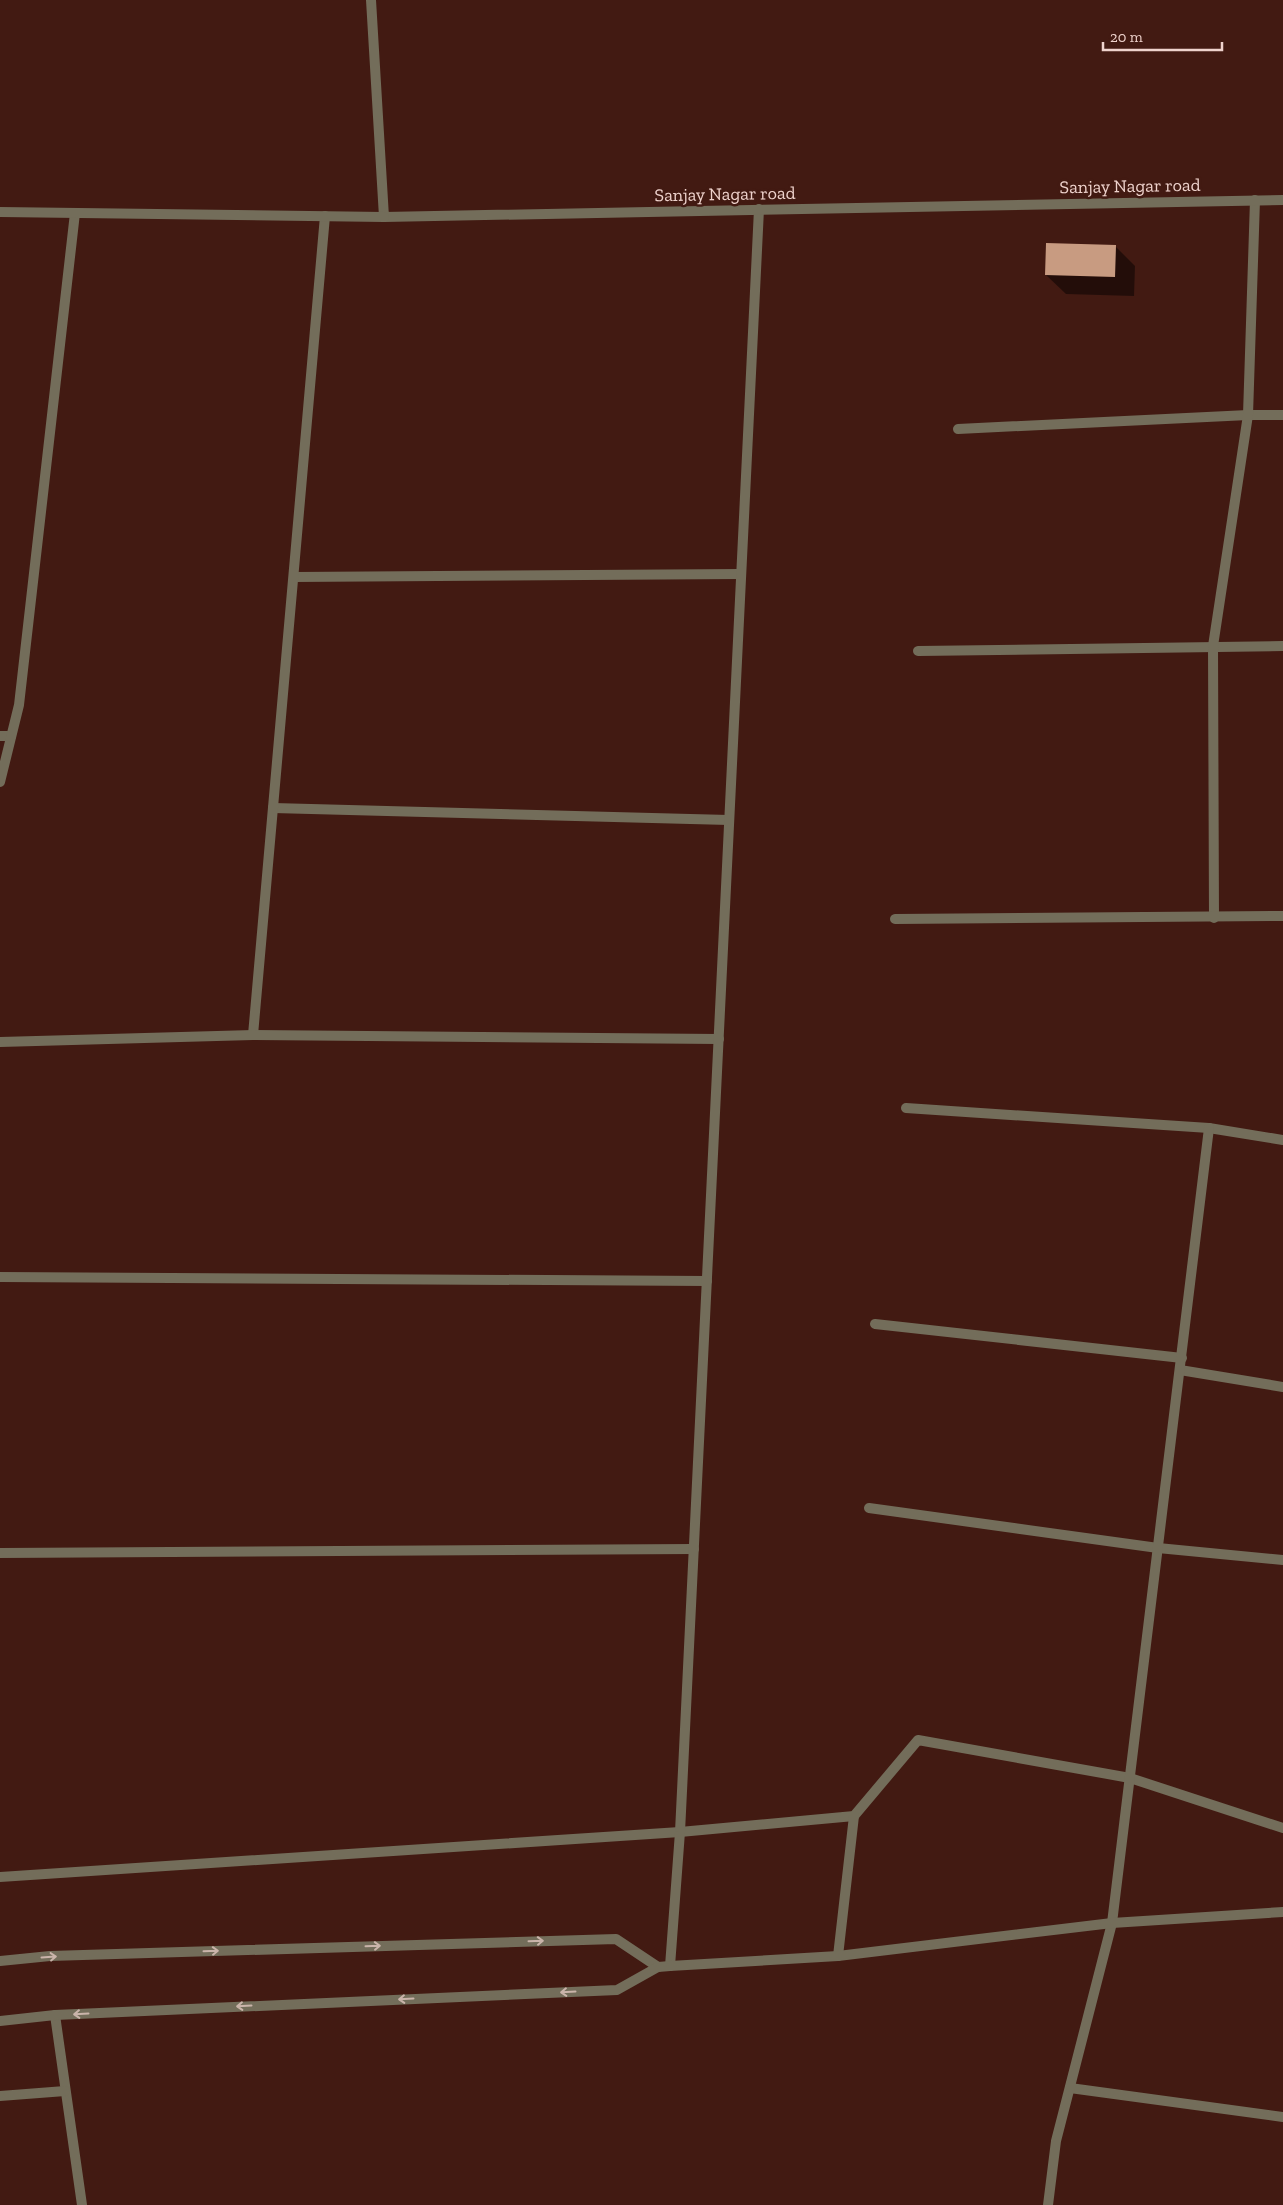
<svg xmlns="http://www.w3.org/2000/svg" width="1283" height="2205" font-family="'Zilla Slab',serif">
	<rect width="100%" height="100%" fill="#421a12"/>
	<polygon fill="#0007" points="1115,246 1135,266 1134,296 1066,294 1046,275"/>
	<polygon fill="#c89b81" points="1046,243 1116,245 1115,277 1045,275"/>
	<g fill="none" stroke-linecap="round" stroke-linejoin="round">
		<g stroke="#736d5a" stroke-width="10">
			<polyline points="958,429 1248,415 1283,415"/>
			<polyline points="294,577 741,574"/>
			<polyline points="918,651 1283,646"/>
			<polyline points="0,736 11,736"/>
			<polyline points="0,782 19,705 75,213"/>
			<polyline points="273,808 729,820"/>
			<polyline points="1214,918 1213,646 1248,415 1255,200"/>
			<polyline points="895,919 1283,916"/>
			<polyline points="253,1035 325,216"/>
			<polyline points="0,1042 253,1035 719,1039"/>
			<polyline points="906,1108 1209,1128 1283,1140"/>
			<polyline points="0,1277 707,1281"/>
			<polyline points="875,1324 1182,1358"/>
			<polyline points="1180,1370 1283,1387"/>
			<polyline points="869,1508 1158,1548 1283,1560"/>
			<polyline points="0,1553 694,1549"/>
			<polyline points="0,1877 680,1832 854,1816 918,1740 1130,1778 1283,1828"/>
			<polyline points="838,1956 854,1816"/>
			<polyline points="670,1966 680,1832 759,209"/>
			<polyline points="55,2015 82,2205"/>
			<polyline points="1070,2088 1283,2117"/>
			<polyline points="0,2096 65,2091"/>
			<polyline points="1048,2205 1056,2141 1112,1923 1209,1128"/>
		</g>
		<g stroke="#736d5a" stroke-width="10">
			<polyline points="371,0 384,217 1283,200"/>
			<polyline points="0,212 384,217"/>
			<polyline points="0,1961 50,1956 616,1939 658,1967"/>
			<polyline points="0,2021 55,2015 617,1990 658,1967 670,1966 838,1956 1112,1923 1283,1912"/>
		</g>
	</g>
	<defs><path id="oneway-shaft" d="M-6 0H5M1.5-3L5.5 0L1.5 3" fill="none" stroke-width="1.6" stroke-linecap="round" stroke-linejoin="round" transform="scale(1.25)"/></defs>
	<g stroke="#cab4aa">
		<use href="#oneway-shaft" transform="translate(536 1941) rotate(-2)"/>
		<use href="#oneway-shaft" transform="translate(373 1946) rotate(-2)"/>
		<use href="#oneway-shaft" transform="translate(211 1951) rotate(-2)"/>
		<use href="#oneway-shaft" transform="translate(49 1957) rotate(-4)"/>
		<use href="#oneway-shaft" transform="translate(568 1992) rotate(177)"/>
		<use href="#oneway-shaft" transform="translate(406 1999) rotate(177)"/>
		<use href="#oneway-shaft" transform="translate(244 2006) rotate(177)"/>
		<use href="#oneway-shaft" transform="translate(81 2014) rotate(177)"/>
	</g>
	<g text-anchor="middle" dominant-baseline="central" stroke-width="5" stroke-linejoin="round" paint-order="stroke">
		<g font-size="18" fill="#efd3cd" stroke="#421a12">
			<text transform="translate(1130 186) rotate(-1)">Sanjay Nagar road</text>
			<text transform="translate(725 194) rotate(-1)">Sanjay Nagar road</text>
		</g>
	</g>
	<path d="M1103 42v8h119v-8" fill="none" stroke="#efd3cd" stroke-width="2.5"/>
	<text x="1110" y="42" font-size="15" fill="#efd3cd" stroke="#421a12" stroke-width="4" paint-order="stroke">20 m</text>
</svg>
